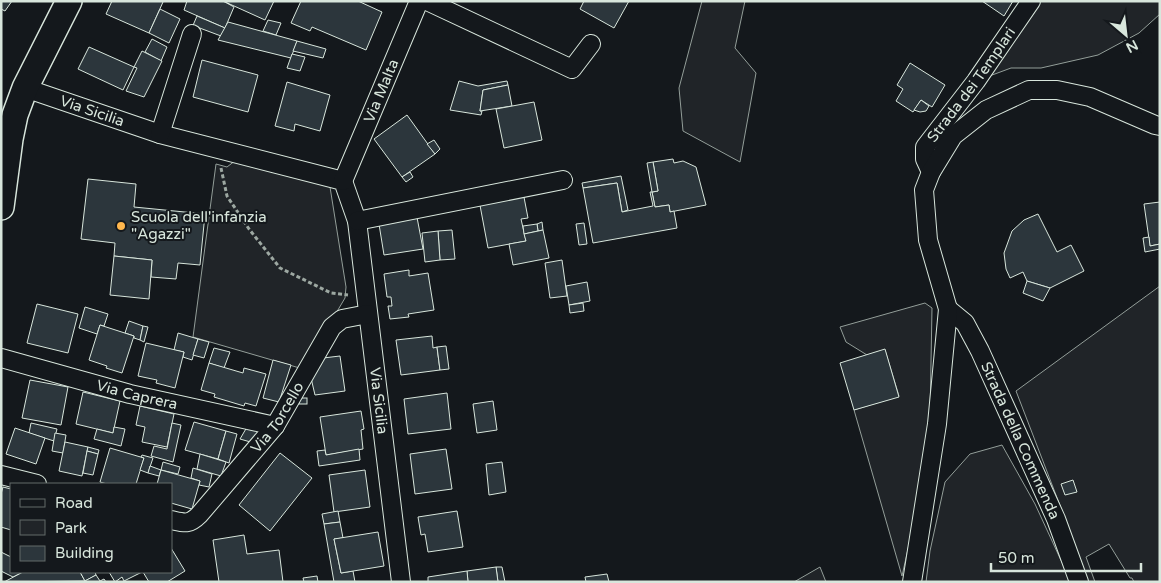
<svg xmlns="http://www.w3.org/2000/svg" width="1161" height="583" font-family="'Varela Round',sans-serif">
	<rect width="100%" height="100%" fill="#14181c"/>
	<g fill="#202428" stroke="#939e99">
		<polygon points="702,1 745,1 735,48 756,73 740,162 683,131 679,88"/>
		<polygon points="1031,1 1160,1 1160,14 1139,33 1098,55 1041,68 1011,68 976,81"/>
		<polygon points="240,157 324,181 330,187 346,287 345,298 303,369 193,337 216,164 227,167"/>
		<polygon points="1160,286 1160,582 1134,582 1132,578 1130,578 1109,544 1086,557 1095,582 1085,582 1071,534 1016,391"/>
		<polygon points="925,303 932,308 930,417 912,531 902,576 854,410 899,396 885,350 867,355 846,342 840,327"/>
		<polygon points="1002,445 1035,504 1071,582 926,582 930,551 945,482 970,454"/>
		<polygon points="820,567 826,582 794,582"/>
	</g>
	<g fill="#2c363c" stroke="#d8e6dc">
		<polygon points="1,1 12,1 5,11 1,9"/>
		<polygon points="112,1 162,1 163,2 149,33 106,14"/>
		<polygon points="187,1 223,1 234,7 225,28 184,10"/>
		<polygon points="223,1 274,1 265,20"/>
		<polygon points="301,1 358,1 382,12 366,50 312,27 310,31 291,23"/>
		<polygon points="584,1 629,1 614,28 580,9"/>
		<polygon points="982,1 1013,1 1004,16"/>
		<polygon points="160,9 180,19 169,43 149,33"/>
		<polygon points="197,16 225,28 221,36 197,27 195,32 191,30"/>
		<polygon points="268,20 281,23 276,35 263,31"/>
		<polygon points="228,22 297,41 291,58 218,40"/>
		<polygon points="152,39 167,47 161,61 145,52"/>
		<polygon points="297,41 326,49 323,58 293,51"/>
		<polygon points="89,47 134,67 123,90 78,69"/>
		<polygon points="142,51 162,61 144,97 126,91 137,68 134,67"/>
		<polygon points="292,54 305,57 300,71 287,68"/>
		<polygon points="202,60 258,75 248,112 193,97"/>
		<polygon points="910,63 945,85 932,107 921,100 913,112 896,101 903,89 897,85"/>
		<polygon points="459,81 478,86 507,81 508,85 483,90 480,111 482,111 481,115 450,110"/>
		<polygon points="287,82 330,95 320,131 295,124 294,131 275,126"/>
		<polygon points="508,85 512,106 480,111 483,90"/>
		<polygon points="921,100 929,106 926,111 920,112 914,110"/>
		<polygon points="534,102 542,140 504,148 496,109"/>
		<polygon points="407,115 435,154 402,177 374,139"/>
		<polygon points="434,140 440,149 435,154 427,144"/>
		<polygon points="673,159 674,163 683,161 696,167 706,205 670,212 669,205 655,207 652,192 658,191 653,162"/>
		<polygon points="653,162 658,191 652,192 647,163"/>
		<polygon points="410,172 413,177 406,182 402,177"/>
		<polygon points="621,176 628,210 622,212 617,183 583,188 582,183"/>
		<polygon points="88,179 136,184 134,207 205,214 200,265 178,263 176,279 151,277 152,260 114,256 115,243 81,239"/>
		<polygon points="617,183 622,212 653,206 650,192 652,192 655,207 669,205 670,212 674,211 677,228 593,243 583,188"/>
		<polygon points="523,192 528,218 521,219 526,241 488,248 479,200"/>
		<polygon points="1160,202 1160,244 1150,246 1144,204"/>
		<polygon points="416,212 423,249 384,255 378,218"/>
		<polygon points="1038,214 1057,252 1071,245 1084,271 1050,288 1027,281 1023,272 1010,278 1006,269 1004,253 1012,231 1024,220"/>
		<polygon points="542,222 543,230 538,231 537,224"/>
		<polygon points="584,223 587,244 579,245 576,224"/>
		<polygon points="537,224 538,231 524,234 523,226"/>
		<polygon points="452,230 455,259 440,260 438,231"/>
		<polygon points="543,230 549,258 513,265 509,244 526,241 524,234"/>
		<polygon points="438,231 440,260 425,262 422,233"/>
		<polygon points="1149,237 1150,246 1160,244 1160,249 1145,252 1143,238"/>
		<polygon points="114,256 152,260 149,299 110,295"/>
		<polygon points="562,260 567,296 550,298 545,263"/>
		<polygon points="409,270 409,276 428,273 434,310 408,314 409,317 390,319 388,306 392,306 391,297 387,297 384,274"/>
		<polygon points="1027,281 1050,288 1043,301 1023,293"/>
		<polygon points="587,282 590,301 569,305 566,286"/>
		<polygon points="583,303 584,311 570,313 569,305"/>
		<polygon points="37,304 78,314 68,353 27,343"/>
		<polygon points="85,307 108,314 104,326 100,325 97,334 79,328"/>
		<polygon points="129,321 143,326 140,340 134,338 134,336 125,333"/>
		<polygon points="100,325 134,336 122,373 106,368 107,366 89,360"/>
		<polygon points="143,326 148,327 144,342 140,340"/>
		<polygon points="178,333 198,339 192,360 183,357 184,352 174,350"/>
		<polygon points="432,336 433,348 437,347 440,370 401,375 396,340"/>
		<polygon points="198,339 209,342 204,358 193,355"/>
		<polygon points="146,343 184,352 175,388 156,383 157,380 138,376"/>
		<polygon points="446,346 449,369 440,370 437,347"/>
		<polygon points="214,348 230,352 224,368 209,363"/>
		<polygon points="885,349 899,397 854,410 840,363"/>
		<polygon points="340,356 345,391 315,395 311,378 323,358"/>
		<polygon points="273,360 291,365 279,402 263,398"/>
		<polygon points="209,363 243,373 244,368 266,374 256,406 245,403 244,406 214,397 215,394 201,390"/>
		<polygon points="30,380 68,387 61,425 22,418"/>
		<polygon points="83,392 120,401 113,433 76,424"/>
		<polygon points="447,393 451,429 408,434 404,399"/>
		<rect x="299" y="398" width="8" height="6"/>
		<polygon points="493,401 497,430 477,433 473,404"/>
		<polygon points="140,406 174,414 167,447 142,442 145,427 136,425"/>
		<polygon points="361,411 364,429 361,430 363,449 326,455 320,417"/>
		<polygon points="194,422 226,431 218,459 185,450"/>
		<polygon points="31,423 57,429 54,441 29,433"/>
		<polygon points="172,423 181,425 173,462 151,456 154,446 167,449"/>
		<polygon points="114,427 125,429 121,446 94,439 97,429 113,433"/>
		<polygon points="247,427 263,431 254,443 240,439"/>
		<polygon points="15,428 45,438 36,464 6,454"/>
		<polygon points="226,431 237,434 229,463 218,459"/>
		<polygon points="55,433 66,435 63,453 52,451"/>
		<polygon points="65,442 88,447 82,476 59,471"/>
		<polygon points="88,447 99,450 98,454 87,451"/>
		<polygon points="110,448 144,458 136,484 107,484 100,482"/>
		<polygon points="359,449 360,460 319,466 317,451 325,450 326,455"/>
		<polygon points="446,449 452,489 415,494 410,454"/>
		<polygon points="87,451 98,454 93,475 83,473"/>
		<polygon points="280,453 312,478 270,531 239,505"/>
		<polygon points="200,454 226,462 221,476 197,469"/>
		<polygon points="142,455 153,458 148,473 140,470 144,458 141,457"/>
		<polygon points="163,462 180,467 178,474 161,470"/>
		<polygon points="502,462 506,492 489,495 486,464"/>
		<polygon points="150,466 161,470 159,476 148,473"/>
		<polygon points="193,468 212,474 209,487 199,485 200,481 191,478"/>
		<polygon points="161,470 200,481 192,509 171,503 171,484 157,484"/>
		<polygon points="365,470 370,507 334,512 329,475"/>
		<polygon points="1073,480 1077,492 1065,495 1061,484"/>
		<polygon points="3,487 11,489 11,530 1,527 1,494"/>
		<polygon points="338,511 340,522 324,524 322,514"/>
		<polygon points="457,511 463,547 428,552 425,534 421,535 418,517"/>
		<polygon points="340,522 343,538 334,539 341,573 353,571 355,582 334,582 324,524"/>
		<polygon points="378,532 384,566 341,573 334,539"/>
		<polygon points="244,535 247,554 279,550 283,582 219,582 213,540"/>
		<polygon points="171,548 185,571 167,582 149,582 143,572 171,572"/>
		<polygon points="1,552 11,557 11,572 23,572 13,577 1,571"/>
		<polygon points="496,567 502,567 505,582 498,582"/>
		<polygon points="496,567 498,582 468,582 467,571"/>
		<polygon points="467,571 468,582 428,582 428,577"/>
		<polygon points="23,572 80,572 85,581 4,582"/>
		<polygon points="80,572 95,572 96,575 85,581"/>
		<polygon points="109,572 142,572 124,581 122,577 115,582"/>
		<polygon points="607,574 609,582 586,582 585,577"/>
		<polygon points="96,575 100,581 104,579 106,582 83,582"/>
		<polygon points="317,576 318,582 304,582 303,578"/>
	</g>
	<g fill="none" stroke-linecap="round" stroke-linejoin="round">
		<defs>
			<g id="street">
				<polyline points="427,1 572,69 591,44"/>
				<path id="s1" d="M25,88L160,134L343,181L357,221L401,582"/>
				<polyline points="160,134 192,34"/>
				<path id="s2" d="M931,172L925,159V147L976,81L1031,1"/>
				<path id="s3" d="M343,181L419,1"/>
				<polyline points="357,221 563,180"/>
				<path id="s4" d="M948,309L965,323L980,351L1056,519L1079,582"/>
				<path id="s5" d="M1,358L130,394L275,426"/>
				<polyline points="1,475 37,484"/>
				<path id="s6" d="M171,520C185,523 189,525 199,515L275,426L332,327L342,319L368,314"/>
				<polyline points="912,582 937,424 948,309 928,240 924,190 931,172 953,136 986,110 1029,90 1057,90 1090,97 1155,125 1160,126"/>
			</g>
			<polyline id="secondary" points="1,207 10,139 15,115 25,88 69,1"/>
		</defs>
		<use href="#street" stroke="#d8e6dc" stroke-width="20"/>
		<use href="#secondary" stroke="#d8e6dc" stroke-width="28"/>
		<polyline stroke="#9da8a2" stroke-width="3" stroke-dasharray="4 2.5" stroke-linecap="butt" points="221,168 227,196 249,229 280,268 331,293 348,295"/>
		<use href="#street" stroke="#14181c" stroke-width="18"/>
		<use href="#secondary" stroke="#14181c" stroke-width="25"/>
	</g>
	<circle fill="#ffb74d" stroke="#14181c" stroke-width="2" cx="121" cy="226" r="5"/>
	<g text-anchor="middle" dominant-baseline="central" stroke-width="4" stroke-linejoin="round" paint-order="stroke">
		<g font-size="15" fill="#d8e6dc" stroke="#14181c">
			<text stroke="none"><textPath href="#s2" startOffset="104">Strada dei Templari</textPath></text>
			<text stroke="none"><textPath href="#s3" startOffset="98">Via Malta</textPath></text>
			<text stroke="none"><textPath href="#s1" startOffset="71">Via Sicilia</textPath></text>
			<text stroke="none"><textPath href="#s5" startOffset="141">Via Caprera</textPath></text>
			<text stroke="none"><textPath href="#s1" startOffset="555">Via Sicilia</textPath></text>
			<text stroke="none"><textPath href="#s6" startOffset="156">Via Torcello</textPath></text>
			<text stroke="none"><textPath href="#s4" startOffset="152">Strada della Commenda</textPath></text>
		</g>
		<g font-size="15" fill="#d8e6dc" stroke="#14181c" text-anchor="start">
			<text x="131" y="217">Scuola dell'infanzia<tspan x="131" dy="17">"Agazzi"</tspan></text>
		</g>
	</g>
	<rect width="1161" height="583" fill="none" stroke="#d8e6dc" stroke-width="5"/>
	<rect x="10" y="483" width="162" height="90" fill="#14181c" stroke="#626a69"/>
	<rect x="20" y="499" width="25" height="8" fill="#14181c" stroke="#626a69"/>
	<text x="55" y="508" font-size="15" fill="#d8e6dc">Road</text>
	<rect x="20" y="520" width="25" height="15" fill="#202428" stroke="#626a69"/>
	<text x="55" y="533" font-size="15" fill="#d8e6dc">Park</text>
	<rect x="20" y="546" width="25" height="15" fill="#2c363c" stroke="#626a69"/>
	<text x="55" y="558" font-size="15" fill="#d8e6dc">Building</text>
	<g transform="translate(1126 35) rotate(152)" stroke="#14181c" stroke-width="4" paint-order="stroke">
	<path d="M0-4L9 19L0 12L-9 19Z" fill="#d8e6dc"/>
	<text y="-8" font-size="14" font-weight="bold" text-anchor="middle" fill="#d8e6dc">N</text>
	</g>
	<path d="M991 563v8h150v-8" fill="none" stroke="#d8e6dc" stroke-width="2.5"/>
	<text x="998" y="563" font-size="15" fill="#d8e6dc" stroke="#14181c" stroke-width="4" paint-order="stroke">50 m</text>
</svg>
